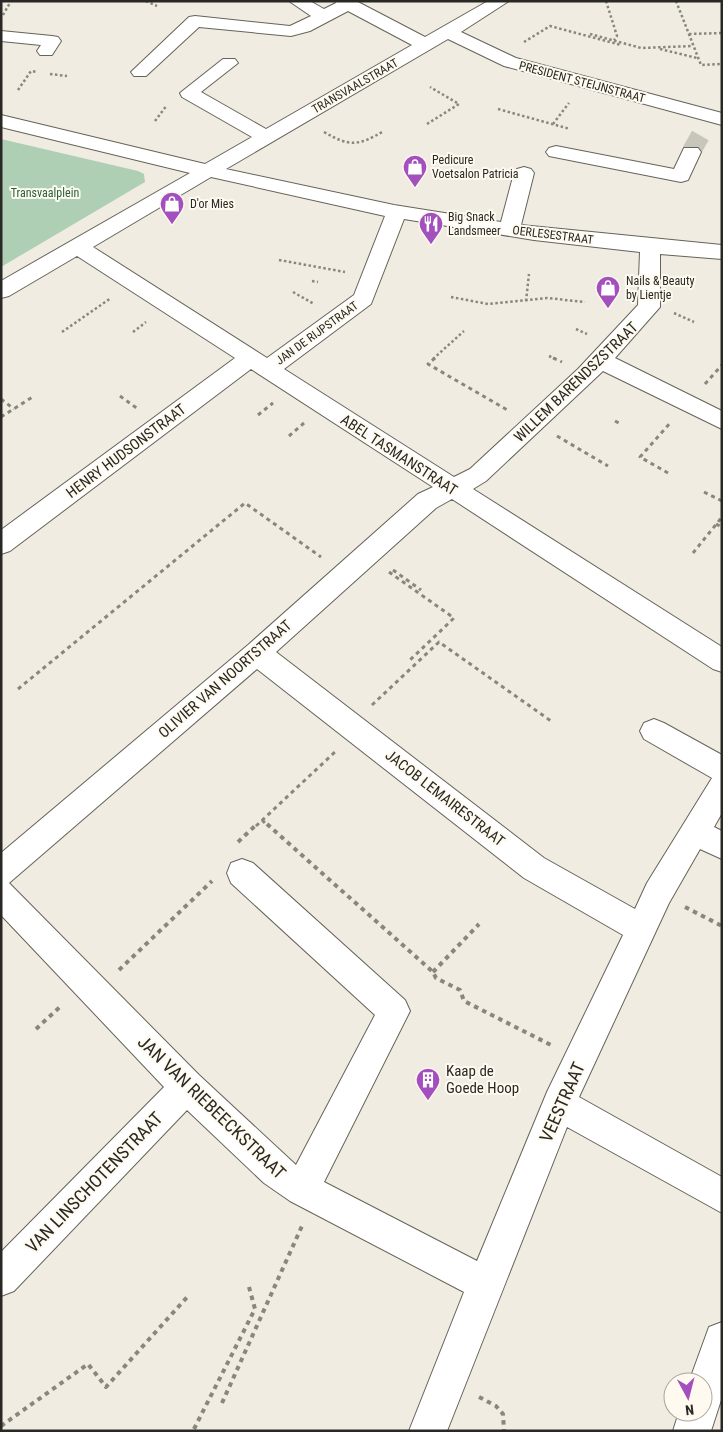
<svg xmlns="http://www.w3.org/2000/svg" width="723" height="1432" font-family="'Roboto Condensed',sans-serif">
	<rect width="100%" height="100%" fill="#f0ece1"/>
	<polygon fill="#aecfb3" points="1,139 138,171 144,174 145,182 1,267"/>
	<g fill="none" stroke-linecap="round" stroke-linejoin="round">
		<polyline stroke="#c8c5bb" stroke-width="19" stroke-dasharray="19 10" stroke-linecap="butt" points="691,152 704,129"/>
		<defs>
			<g id="minor">
				<path d="M289,1H310L324,9L336,3L335,1H356L425,37L488,1H509L461,32L516,58L722,113V125L504,66L448,39L226,169L394,205L501,222L514,173L517,169L524,167L531,169L534,173L521,225L722,245V259L660,254V307L615,358L722,411V429L603,371L486,481L473,489L722,647V672L713,669L452,499L436,508L276,652L544,858L635,909L647,883L712,778L644,739L640,731L644,723L654,719L664,723L722,755V813L714,827L722,831V859L700,849L669,903L579,1097L722,1177V1213L567,1127L447,1431H409L464,1292L290,1201L264,1183L187,1110L14,1291L1,1296V1252L164,1087L1,915V853L248,645L418,494L433,487L251,369L10,551L1,554V530L235,358L77,256L9,296L1,298V281L190,173L1,127V115L205,164L252,137L182,97L180,93L223,59H235L238,63L201,92L266,129L412,45L348,11L310,31L291,36L199,27L146,76H134L131,72L189,17L195,16L290,26L311,16ZM211,177L385,216L354,295L267,358L93,247ZM404,219L534,240L640,252L638,305L578,369L470,469L454,477L284,369L371,304ZM257,669L524,878L623,935L547,1092L477,1261L324,1182L410,1011L405,1000L253,863L242,859L231,863L227,873L231,883L375,1015L296,1165L199,1075L9,883Z"/>
				<polygon points="1,31 52,36 58,37 61,41 52,55 40,55 37,51 41,45 1,41"/>
				<polygon points="556,146 674,169 684,148 698,148 701,152 688,180 681,182 549,156 546,152 549,148"/>
				<polygon points="722,1322 722,1397 711,1431 673,1431 679,1412 703,1412 703,1382 689,1382 709,1327"/>
			</g>
		</defs>
		<use href="#minor" stroke="#666359" stroke-width="2"/>
		<g stroke="#88867e" stroke-width="2.5" stroke-dasharray="2.5 2.5" stroke-linecap="butt">
			<polyline points="146,1 157,6"/>
			<polyline points="606,1 617,36 614,40"/>
			<polyline points="676,1 701,65 722,64"/>
			<polyline points="3,15 11,1"/>
			<polyline points="590,34 641,48 693,46"/>
			<polyline points="689,34 722,33"/>
			<polyline points="524,42 550,26 621,45"/>
			<polyline points="660,49 697,58"/>
			<polyline points="50,74 67,76"/>
			<polyline points="18,90 31,71 37,72"/>
			<polyline points="498,109 570,129"/>
			<polyline points="155,121 167,105"/>
			<polyline points="427,124 459,104 430,87"/>
			<polyline points="553,124 569,103"/>
			<path d="M324,132C350,147 358,146 384,131"/>
			<polyline points="279,260 345,272"/>
			<polyline points="312,281 318,282"/>
			<polyline points="293,292 314,304"/>
			<polyline points="451,297 488,304 547,298 585,302"/>
			<polyline points="526,301 529,274"/>
			<polyline points="674,313 694,322"/>
			<polyline points="576,329 587,334"/>
			<polyline points="62,332 111,298"/>
			<polyline points="133,332 146,322"/>
			<polyline points="549,356 556,359"/>
			<polyline points="433,359 464,331"/>
		</g>
		<g stroke="#88867e" stroke-width="3" stroke-dasharray="4 4" stroke-linecap="butt">
			<polyline points="435,358 428,364 509,411"/>
			<polyline points="553,358 562,362"/>
			<polyline points="705,384 722,365"/>
			<polyline points="120,396 138,409"/>
			<polyline points="1,399 14,409"/>
			<polyline points="258,415 273,403"/>
			<polyline points="1,417 34,396"/>
			<polyline points="615,421 619,423"/>
			<polyline points="289,436 304,423"/>
			<polyline points="557,436 608,466"/>
			<polyline points="668,473 640,457 671,422"/>
			<polyline points="704,492 722,501"/>
			<polyline points="716,524 722,527"/>
			<polyline points="693,553 722,517"/>
			<polyline points="393,570 421,590"/>
			<polyline points="389,572 454,618 409,661"/>
			<polyline points="18,689 245,503 321,557"/>
			<polyline points="372,705 439,642 551,721"/>
			<polyline points="262,820 268,826"/>
			<polyline points="256,826 336,751"/>
		</g>
		<g stroke="#88867e" stroke-width="4" stroke-dasharray="4.5 4.5" stroke-linecap="butt">
			<polyline points="267,824 433,972 436,978 460,990 464,1001 551,1045"/>
			<polyline points="238,842 257,824"/>
			<polyline points="685,907 722,926"/>
			<polyline points="119,970 212,881"/>
			<polyline points="433,972 479,924"/>
			<polyline points="36,1029 62,1005"/>
			<polyline points="479,1397 496,1406 503,1414 504,1431"/>
			<polyline points="222,1403 302,1226"/>
			<polyline points="1,1426 88,1364 106,1387 189,1295"/>
			<polyline points="194,1429 255,1309 249,1287"/>
		</g>
		<use href="#minor" fill="#fff" fill-rule="evenodd"/>
	</g>
	<defs>
		<symbol id="shop-pin" viewBox="-11 -11 22 30"><path d="M0 17L-7.5 6A9.5 9.5 0 1 1 7.5 6Z" fill="#a34fbd" stroke="#fefaef"/><path d="M-5-2.5h2.3a2.7 3.5 0 0 1 5.4 0H5L5.5 6h-11ZM-1.5-2.5h3a1.5 2.3 0 0 0-3 0Z" fill="#fff"/></symbol>
		<symbol id="restaurant-pin" viewBox="-11 -11 22 30"><path d="M0 17L-7.5 6A9.5 9.5 0 1 1 7.5 6Z" fill="#a34fbd" stroke="#fefaef"/><path d="M-5-6h1v4h1v-4h1v4h1v-4h1v5L-1.5 .5V6h-2V.5L-5-1ZM5-6V6H3V1.5H1.5Q1.5-4 5-6Z" fill="#fff"/></symbol>
		<symbol id="building-pin" viewBox="-11 -11 22 30"><path d="M0 17L-7.5 6A9.5 9.5 0 1 1 7.5 6Z" fill="#a34fbd" stroke="#fefaef"/><path d="M-4-6H4V6H1V3H-1V6H-4ZM-2.5-4.3h1.7v1.8h-1.7ZM.8-4.3h1.7v1.8H.8ZM-2.5-1h1.7V.8h-1.7ZM.8-1h1.7V.8H.8Z" fill="#fff"/></symbol>
	</defs>
	<g fill-rule="evenodd">
		<use href="#shop-pin" x="401" y="153" width="28" height="38"/>
		<use href="#shop-pin" x="158" y="190" width="28" height="38"/>
		<use href="#restaurant-pin" x="417" y="210" width="28" height="38"/>
		<use href="#shop-pin" x="594" y="274" width="28" height="38"/>
		<use href="#building-pin" x="414" y="1066" width="28" height="38"/>
	</g>
	<g text-anchor="middle" dominant-baseline="central" stroke-width="4" stroke-linejoin="round" paint-order="stroke">
		<g font-size="12" fill="#292824" stroke="#fefaef">
			<text transform="translate(582 82) rotate(15)">PRESIDENT STEIJNSTRAAT</text>
			<text transform="translate(355 86) rotate(-30)">TRANSVAALSTRAAT</text>
			<text transform="translate(553 235) rotate(7)">OERLESESTRAAT</text>
			<text transform="translate(317 333) rotate(-36)">JAN DE RIJPSTRAAT</text>
		</g>
		<g font-size="12" fill="#292824" stroke="#fefaef" text-anchor="start">
			<text x="432" y="160">Pedicure<tspan x="432" dy="14">Voetsalon Patricia</tspan></text>
			<text x="190" y="204">D'or Mies</text>
			<text x="448" y="217">Big Snack<tspan x="448" dy="14">Landsmeer</tspan></text>
			<text x="626" y="281">Nails &amp; Beauty<tspan x="626" dy="14">by Lientje</tspan></text>
		</g>
		<g font-size="12" fill="#286137" stroke="#fefaef">
			<text x="45" y="193">Transvaalplein</text>
		</g>
		<g font-size="15" fill="#292824" stroke="#fefaef">
			<text transform="translate(576 382) rotate(-44)">WILLEM BARENDSZSTRAAT</text>
			<text transform="translate(126 451) rotate(-37)">HENRY HUDSONSTRAAT</text>
			<text transform="translate(399 455) rotate(33)">ABEL TASMANSTRAAT</text>
			<text transform="translate(225 679) rotate(-41)">OLIVIER VAN NOORTSTRAAT</text>
			<text transform="translate(445 798) rotate(38)">JACOB LEMAIRESTRAAT</text>
		</g>
		<g font-size="15" fill="#292824" stroke="#fefaef" text-anchor="start">
			<text x="446" y="1071">Kaap de<tspan x="446" dy="17">Goede Hoop</tspan></text>
		</g>
		<g font-size="18" fill="#292824" stroke="#fefaef">
			<text transform="translate(562 1102) rotate(-66)">VEESTRAAT</text>
			<text transform="translate(212 1107) rotate(44)">JAN VAN RIEBEECKSTRAAT</text>
			<text transform="translate(94 1182) rotate(-46)">VAN LINSCHOTENSTRAAT</text>
		</g>
	</g>
	<rect width="723" height="1432" fill="none" stroke="#292824" stroke-width="5"/>
	<g transform="translate(688 1397) rotate(173)"><circle r="24" fill="#fefaef" stroke="#a9a69e"/>
	<path d="M0-4L9 19L0 12L-9 19Z" fill="#a34fbd"/>
	<text y="-8" font-size="14" font-weight="bold" text-anchor="middle" fill="#292824">N</text>
	</g>
</svg>
